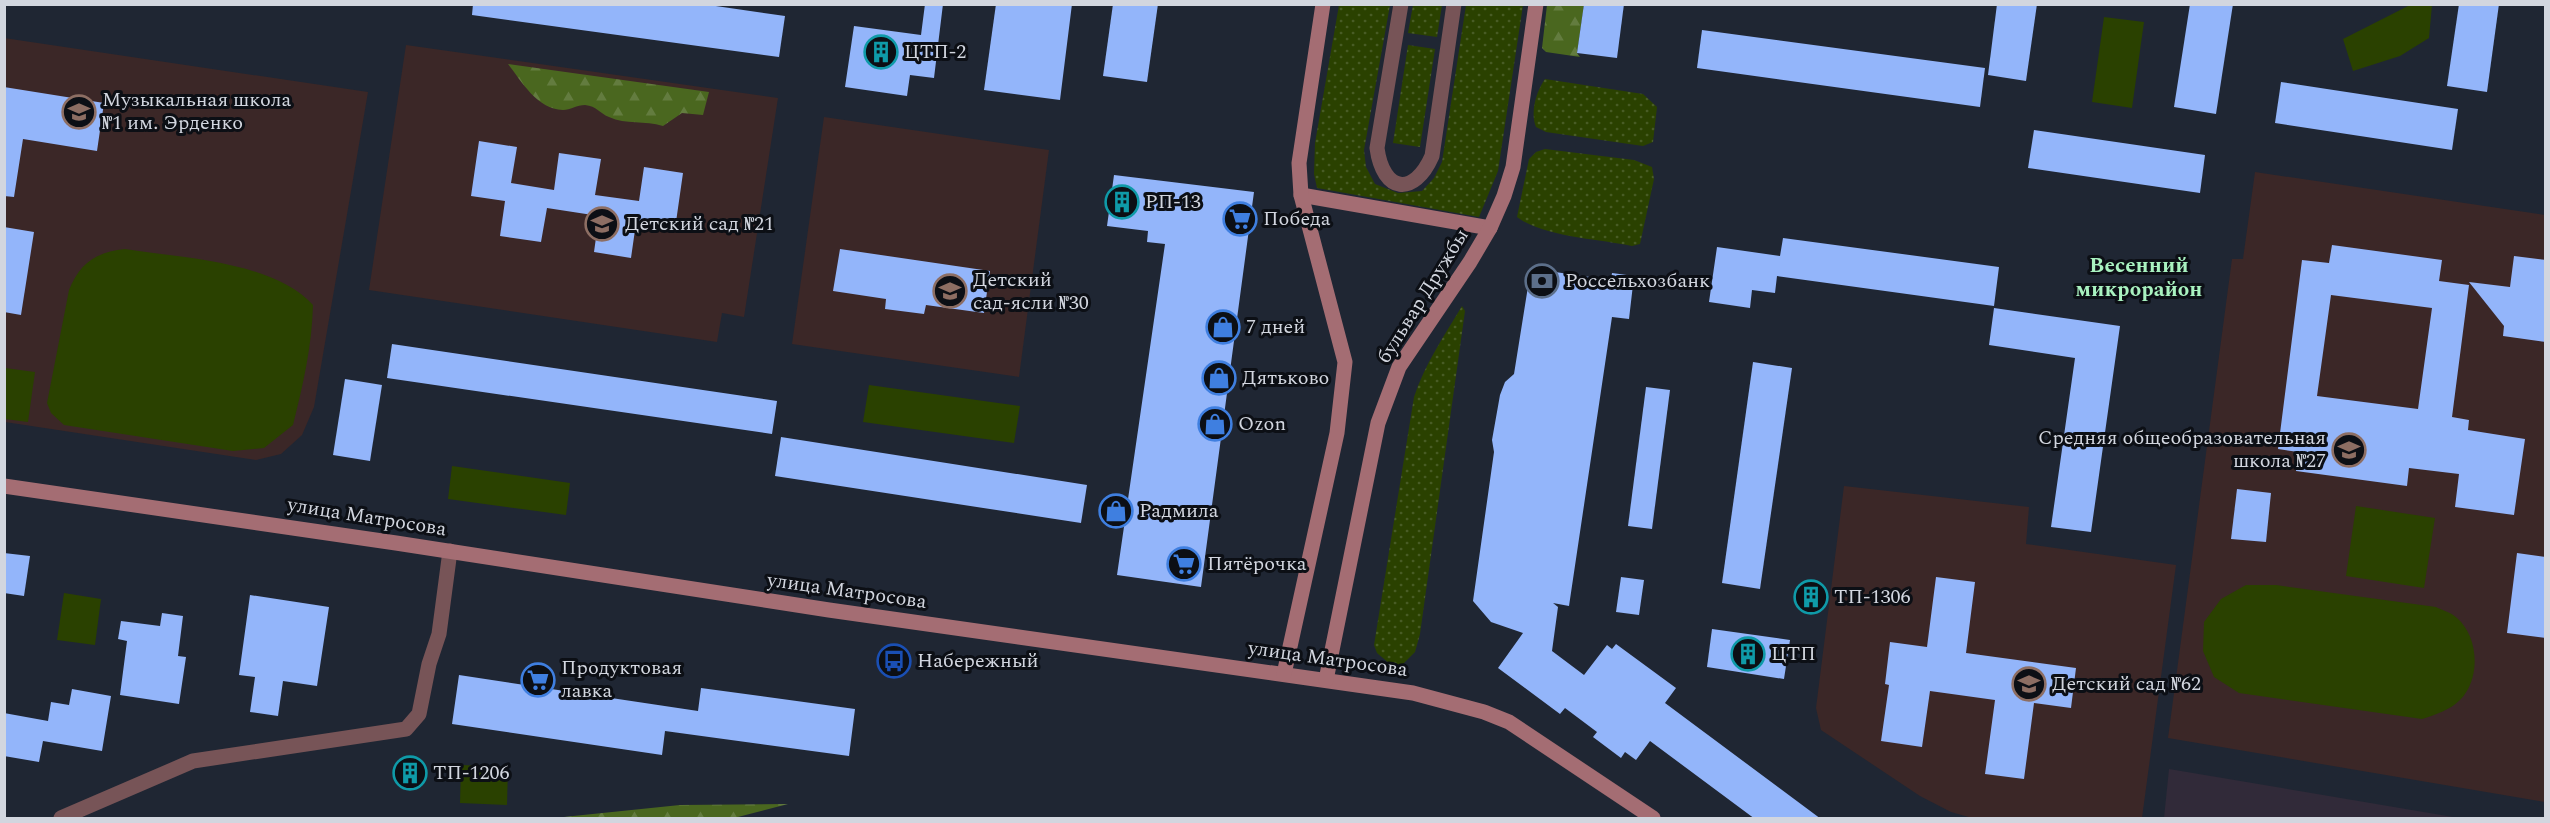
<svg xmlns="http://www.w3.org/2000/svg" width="2550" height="823" font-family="Spectral,serif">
	<defs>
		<pattern id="grass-dots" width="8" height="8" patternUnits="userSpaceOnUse" patternTransform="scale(1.5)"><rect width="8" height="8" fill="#2a4100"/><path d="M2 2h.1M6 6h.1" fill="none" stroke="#485c25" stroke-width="1.8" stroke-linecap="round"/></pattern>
		<pattern id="forest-firs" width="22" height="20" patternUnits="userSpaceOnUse" patternTransform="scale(1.5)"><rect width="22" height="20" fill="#4a671f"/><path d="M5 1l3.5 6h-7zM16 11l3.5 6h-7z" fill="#637c3f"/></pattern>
	</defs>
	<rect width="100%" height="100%" fill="#1f2633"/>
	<g fill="#3b2727">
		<polygon points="4,38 368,92 314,407 302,435 281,454 256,460 5,422"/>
		<polygon points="406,45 778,98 744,317 722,313 717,342 369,290"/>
		<polygon points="824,117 1049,150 1019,377 792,344"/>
		<polygon points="2255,172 2545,215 2545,802 2168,738 2232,259 2243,259"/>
		<polygon points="1844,486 2029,507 2026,544 2176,565 2142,818 1972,818 1951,812 1920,796 1821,730 1816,708"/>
	</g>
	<polygon fill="#312a39" points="2169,769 2459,818 2164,818"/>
	<g fill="url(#grass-dots)">
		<polygon points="1339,5 1390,5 1364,150 1366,167 1375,184 1398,193 1422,191 1434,178 1442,162 1466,5 1523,5 1498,171 1479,217 1317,188 1314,174 1315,143"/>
		<polygon points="1413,5 1442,5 1437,37 1408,33"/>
		<polygon points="1408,45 1435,49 1420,147 1393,143"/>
		<path d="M1545,79L1643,94L1657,107L1653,142L1643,146L1546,132L1536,127C1530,112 1536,92 1545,79Z"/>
		<path d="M1545,149L1634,160L1652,167L1654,179L1640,244L1632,246C1599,239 1543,237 1517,217L1529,159L1536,152Z"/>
		<path d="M1462,306L1465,311L1420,634L1415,652L1397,670L1377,653L1374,645L1414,397C1425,364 1444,336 1462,306Z"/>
	</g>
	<g fill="url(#forest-firs)">
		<polygon points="1547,5 1584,5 1577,53 1580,57 1546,52 1542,48"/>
		<path d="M508,64L709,92L703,115L682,113L663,126C645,120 626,125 609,117C599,113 597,106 585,105C577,105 570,110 563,110C537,109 522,82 508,64Z"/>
		<polygon points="788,804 734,818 554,818 680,805"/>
	</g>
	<g fill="#2a4100">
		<polygon points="2410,5 2432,5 2429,38 2400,56 2353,71 2343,39"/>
		<polygon points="2104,17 2144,22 2132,108 2092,102"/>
		<path d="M125,249C181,258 273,261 313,305C312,346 303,385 293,425L264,448L233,451L64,425L51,413L47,403L69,290C80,263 96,252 125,249Z"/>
		<polygon points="5,368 35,372 28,422 5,419"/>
		<polygon points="869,385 1020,406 1014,443 863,422"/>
		<polygon points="452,466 570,483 566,515 448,499"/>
		<polygon points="2356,506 2435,518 2424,588 2346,576"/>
		<path d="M2246,585H2276L2436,607C2442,610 2452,613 2457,618C2479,637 2481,679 2460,700C2450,710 2435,715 2422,719L2239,693L2214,677L2203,651L2204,622L2221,599Z"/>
		<polygon points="64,593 101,599 95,645 57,640"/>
		<polygon points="461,765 508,767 507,805 460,803"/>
	</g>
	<g fill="#93b5fa" fill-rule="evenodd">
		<polygon points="473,4 702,4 785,16 779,57 472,15"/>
		<polygon points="925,4 943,4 934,78 910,75 907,96 845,87 854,26 921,35"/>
		<polygon points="996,4 1072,4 1060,100 984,90"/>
		<polygon points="1113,4 1158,4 1147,82 1103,76"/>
		<polygon points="1584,4 1624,4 1617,58 1577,53"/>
		<polygon points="1997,4 2037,4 2026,81 1988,75"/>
		<polygon points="2190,4 2233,4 2216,114 2174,107"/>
		<polygon points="2459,4 2499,4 2487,92 2447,86"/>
		<polygon points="1702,30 1985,68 1980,107 1697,68"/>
		<polygon points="2281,82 2458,109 2452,150 2275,123"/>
		<polygon points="4,87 104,103 97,151 23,139 14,197 4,196"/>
		<polygon points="2034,130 2205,155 2200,193 2028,168"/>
		<polygon points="479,141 517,147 511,183 554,190 559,153 601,159 595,195 639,201 644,167 683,173 675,229 636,223 631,258 594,252 599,216 547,208 541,242 500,236 505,201 471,196"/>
		<polygon points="1114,175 1254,192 1201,587 1117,575 1165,244 1147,242 1148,231 1107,226"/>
		<polygon points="4,227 34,232 21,315 4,312"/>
		<polygon points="1783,238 1999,267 1994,306 1777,276 1775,293 1752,290 1750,308 1709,302 1717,247 1780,256"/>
		<path d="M2332,245L2442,260L2439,281L2469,285L2452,417L2469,420L2468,430L2525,439L2514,515L2455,507L2459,474L2409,468L2407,486L2296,471L2298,452L2278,449L2302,260L2329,263ZM2331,295L2432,308L2418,409L2317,396Z"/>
		<polygon points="840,249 990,271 984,313 926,305 924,314 885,309 886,299 833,291"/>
		<polygon points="2514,256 2546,260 2546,342 2503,336 2504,326 2469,282 2510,287"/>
		<polygon points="1548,271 1611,280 1612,273 1634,276 1629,319 1612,317 1569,606 1553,603 1558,607 1552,651 1584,675 1607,645 1612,649 1616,644 1676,688 1665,703 1821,819 1755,819 1650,741 1636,760 1625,752 1621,758 1593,737 1597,732 1565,708 1560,714 1498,668 1523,633 1491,622 1473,601 1494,452 1492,440 1500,395 1505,382 1514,374 1530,274"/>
		<polygon points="1994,308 2120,326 2091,532 2051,527 2075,358 1989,345"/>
		<polygon points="392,344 777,401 772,434 387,378"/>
		<polygon points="1753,362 1792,368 1760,589 1722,583"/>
		<polygon points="345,379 382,385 370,461 333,455"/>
		<polygon points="1646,387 1670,390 1652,529 1628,526"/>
		<polygon points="781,437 1087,485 1081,523 775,476"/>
		<polygon points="2237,489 2271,493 2266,542 2231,539"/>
		<polygon points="4,553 30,556 24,596 4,593"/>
		<polygon points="2517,553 2546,557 2546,638 2507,633"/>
		<polygon points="1621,577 1644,580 1639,615 1616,612"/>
		<polygon points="1936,577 1975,582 1966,653 2076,668 2071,708 2034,703 2024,779 1985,774 1995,700 1930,691 1922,747 1881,741 1889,685 1885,684 1890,642 1927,647"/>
		<polygon points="1799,587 1824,590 1822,606 1797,603"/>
		<polygon points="250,595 329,607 317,686 283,681 278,716 250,712 255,677 239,675"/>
		<polygon points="162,613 183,616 178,656 186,657 179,704 120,695 127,641 118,639 121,621 160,626"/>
		<polygon points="1712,629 1790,640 1784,679 1707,667"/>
		<polygon points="459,675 698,711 701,688 855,709 849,756 665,731 662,755 452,724"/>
		<polygon points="72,689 111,696 102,751 43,741 39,762 4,756 4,713 48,721 51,702 69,705"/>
		<polygon points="417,757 421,787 403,789 399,759"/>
	</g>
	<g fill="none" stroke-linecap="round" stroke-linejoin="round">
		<g stroke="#775457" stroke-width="15">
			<path d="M1401,4L1377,148C1383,193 1414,197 1432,156L1454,4"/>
			<polyline points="61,818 193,761 406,729 419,714 429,664 439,634 450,551"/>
		</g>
		<g stroke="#a46d73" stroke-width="15">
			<polyline points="1301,195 1490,228"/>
			<polyline points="4,486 396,543 829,610 1413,693 1484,712 1509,722 1653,818"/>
			<polyline points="1284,674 1337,433 1345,362 1301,195 1299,163 1323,4"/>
			<polyline points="1326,680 1378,423 1399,367 1470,262 1490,228 1504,196 1513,167 1536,4"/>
		</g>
	</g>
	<defs>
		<symbol id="building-ring" viewBox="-11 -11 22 22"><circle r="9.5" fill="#0c0f15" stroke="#0f9aa8" stroke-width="1.5"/><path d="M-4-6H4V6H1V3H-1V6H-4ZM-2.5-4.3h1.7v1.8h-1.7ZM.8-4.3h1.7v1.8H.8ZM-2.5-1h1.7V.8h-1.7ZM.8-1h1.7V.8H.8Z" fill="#0f9aa8"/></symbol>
		<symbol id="school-ring" viewBox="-11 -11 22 22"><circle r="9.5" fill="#0c0f15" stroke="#8d6e63" stroke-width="1.5"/><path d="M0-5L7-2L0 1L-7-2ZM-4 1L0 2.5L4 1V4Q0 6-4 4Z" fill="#8d6e63"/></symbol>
		<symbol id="supermarket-ring" viewBox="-11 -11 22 22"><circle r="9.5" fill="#0c0f15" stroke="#3f7fe0" stroke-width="1.5"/><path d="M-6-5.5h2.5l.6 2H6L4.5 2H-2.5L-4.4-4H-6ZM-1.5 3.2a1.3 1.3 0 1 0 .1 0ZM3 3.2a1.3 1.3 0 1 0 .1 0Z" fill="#3f7fe0"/></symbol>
		<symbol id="bank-ring" viewBox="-11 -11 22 22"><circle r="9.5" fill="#0c0f15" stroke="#5c6f8a" stroke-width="1.5"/><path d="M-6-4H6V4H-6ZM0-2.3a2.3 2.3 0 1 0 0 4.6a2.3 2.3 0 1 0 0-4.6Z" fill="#5c6f8a"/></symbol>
		<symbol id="shop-ring" viewBox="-11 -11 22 22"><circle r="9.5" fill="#0c0f15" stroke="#3f7fe0" stroke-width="1.5"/><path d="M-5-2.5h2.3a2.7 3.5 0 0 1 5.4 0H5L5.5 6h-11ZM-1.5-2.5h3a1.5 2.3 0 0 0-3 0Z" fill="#3f7fe0"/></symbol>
		<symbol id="bus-ring" viewBox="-11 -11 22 22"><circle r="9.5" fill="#0c0f15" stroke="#1a4fb4" stroke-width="1.5"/><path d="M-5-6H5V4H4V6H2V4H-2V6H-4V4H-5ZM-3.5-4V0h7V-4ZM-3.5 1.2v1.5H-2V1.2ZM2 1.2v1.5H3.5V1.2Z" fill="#1a4fb4"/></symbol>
	</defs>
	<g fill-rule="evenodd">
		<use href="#building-ring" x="862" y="33" width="38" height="38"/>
		<use href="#school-ring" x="60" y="93" width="38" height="38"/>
		<use href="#building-ring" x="1103" y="183" width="38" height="38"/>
		<use href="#supermarket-ring" x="1221" y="200" width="38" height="38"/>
		<use href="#school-ring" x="583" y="205" width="38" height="38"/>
		<use href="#bank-ring" x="1523" y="262" width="38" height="38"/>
		<use href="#school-ring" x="931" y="272" width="38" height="38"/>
		<use href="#shop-ring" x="1204" y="308" width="38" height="38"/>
		<use href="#shop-ring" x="1200" y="359" width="38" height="38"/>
		<use href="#shop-ring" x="1196" y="405" width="38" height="38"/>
		<use href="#school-ring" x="2330" y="431" width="38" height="38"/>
		<use href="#shop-ring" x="1097" y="492" width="38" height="38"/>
		<use href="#supermarket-ring" x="1165" y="545" width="38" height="38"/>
		<use href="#building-ring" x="1792" y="578" width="38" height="38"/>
		<use href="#building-ring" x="1729" y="635" width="38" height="38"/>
		<use href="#bus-ring" x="875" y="642" width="38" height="38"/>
		<use href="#supermarket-ring" x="519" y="661" width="38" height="38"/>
		<use href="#school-ring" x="2010" y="665" width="38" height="38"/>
		<use href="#building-ring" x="391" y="754" width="38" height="38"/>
	</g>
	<g text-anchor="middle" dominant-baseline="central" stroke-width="6" stroke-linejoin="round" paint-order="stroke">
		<g font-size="20" fill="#d2d6df" stroke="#0c0f15" text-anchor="start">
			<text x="904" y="52">ЦТП-2</text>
			<text x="102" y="100">Музыкальная школа<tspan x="102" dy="23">№1 им. Эрденко</tspan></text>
			<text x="1145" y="202">РП-13</text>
			<text x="1263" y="219">Победа</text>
			<text x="625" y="224">Детский сад №21</text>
			<text x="973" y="280">Детский<tspan x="973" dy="23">сад-ясли №30</tspan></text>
			<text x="1565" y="281">Россельхозбанк</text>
			<text x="1246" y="327">7 дней</text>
			<text x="1242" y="378">Дятьково</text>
			<text x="1238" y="424">Ozon</text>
			<text x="2326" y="438" text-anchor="end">Средняя общеобразовательная<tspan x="2326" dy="23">школа №27</tspan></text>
			<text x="1139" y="511">Радмила</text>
			<text x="1207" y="564">Пятёрочка</text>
			<text x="1834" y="597">ТП-1306</text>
			<text x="1771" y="654">ЦТП</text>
			<text x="917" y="661">Набережный</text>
			<text x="561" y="668">Продуктовая<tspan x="561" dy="23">лавка</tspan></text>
			<text x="2052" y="684">Детский сад №62</text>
			<text x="433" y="773">ТП-1206</text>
		</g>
		<g font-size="20" fill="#d2d6df" stroke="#0c0f15">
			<text transform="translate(1423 296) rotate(-58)">бульвар Дружбы</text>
			<text transform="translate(367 517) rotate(9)">улица Матросова</text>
			<text transform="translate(847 591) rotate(8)">улица Матросова</text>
			<text transform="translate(1328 659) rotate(8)">улица Матросова</text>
		</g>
		<g font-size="21" font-weight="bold" fill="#a9f2c0" stroke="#0c0f15">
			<text x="2139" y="266">Весенний<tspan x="2139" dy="24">микрорайон</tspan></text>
		</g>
	</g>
	<rect width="2550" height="823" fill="none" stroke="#d2d6df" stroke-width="12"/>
</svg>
